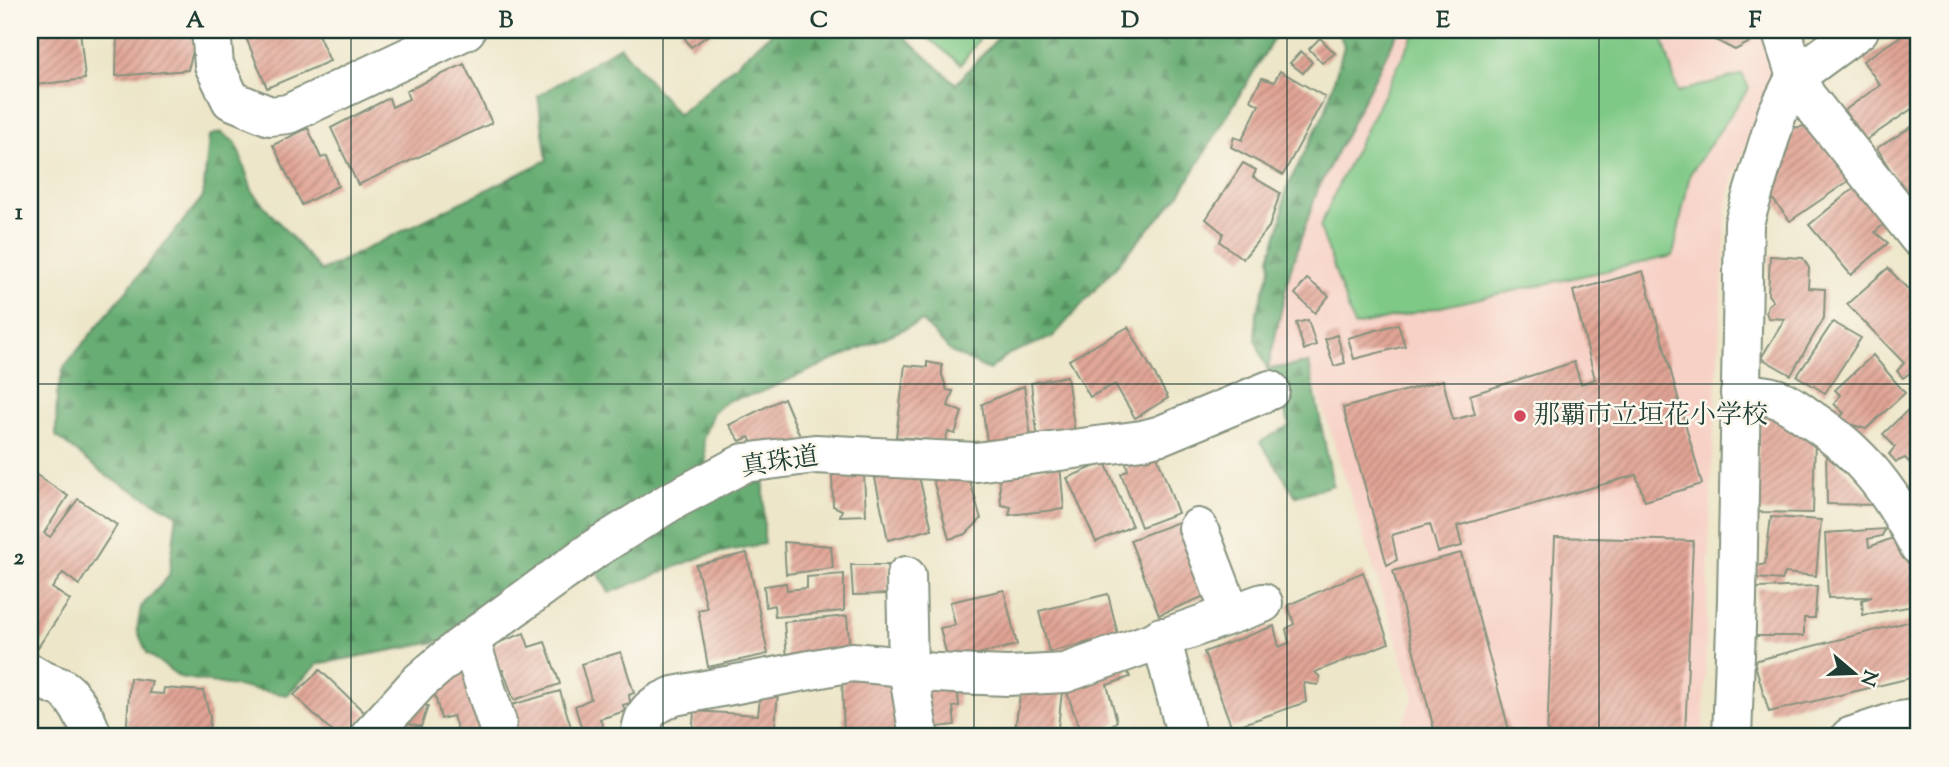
<svg xmlns="http://www.w3.org/2000/svg" width="1949" height="767" font-family="'Sorts Mill Goudy','Noto Serif JP',serif">
	<defs>
		<pattern id="forest-firs" width="22" height="20" patternUnits="userSpaceOnUse" patternTransform="scale(1.75)"><rect width="22" height="20" fill="#67ad73"/><path d="M5 1l3.5 6h-7zM16 11l3.5 6h-7z" fill="#548e5f"/></pattern>
		<pattern id="building-hatch" width="6" height="6" patternUnits="userSpaceOnUse" patternTransform="scale(1.75)"><rect width="6" height="6" fill="#e1a495"/><path d="M-1 1l2-2M0 6l6-6M5 7l2-2" fill="none" stroke="#b6877a"/></pattern>
	</defs>
	<rect width="100%" height="100%" fill="#fbf7ec"/>
	<filter id="ink" filterUnits="userSpaceOnUse"><feTurbulence type="fractalNoise" baseFrequency=".0143" numOctaves="2"/><feDisplacementMap in="SourceGraphic" scale="14" xChannelSelector="R" yChannelSelector="G"/><feConvolveMatrix kernelMatrix="1 2 1 2 8 2 1 2 1" color-interpolation-filters="sRGB"/></filter>
	<filter id="wash" filterUnits="userSpaceOnUse"><feTurbulence type="fractalNoise" baseFrequency=".00686" numOctaves="4" result="noise"/><feDisplacementMap in="SourceGraphic" scale="28" xChannelSelector="R" yChannelSelector="G"/><feGaussianBlur stdDeviation="1.57" result="paint"/><feColorMatrix in="noise" values="0 0 0 0 0 0 0 0 0 0 0 0 0 0 0 0 0 1.4 0 .05"/><feComposite in="paint" operator="in"/></filter>
	<g filter="url(#wash)">
		<rect width="100%" height="100%" fill="#ede6c9"/>
		<polygon fill="#f7d1c6" points="1399,30 1766,30 1775,64 1729,193 1726,218 1712,462 1703,737 1352,737 1403,721 1414,696 1309,364 1268,370 1290,271 1319,189"/>
		<g fill="url(#forest-firs)" stroke="#437554" stroke-width="2">
			<polygon points="775,30 897,30 956,84 1005,30 1279,30 1180,194 1053,337 1009,354 989,370 951,352 922,321 759,393 729,400 713,412 703,439 709,485 764,475 764,544 706,555 609,593 597,571 479,634 318,664 287,695 180,677 147,653 137,630 141,607 169,576 177,514 108,477 56,436 57,394 64,367 203,197 209,136 221,132 236,143 253,193 321,271 547,160 538,96 620,46 678,115"/>
			<polygon points="1338,30 1399,30 1318,189 1290,271 1268,369 1309,363 1333,485 1296,496 1260,442 1290,425 1255,339 1257,311 1271,268 1270,258 1282,218 1285,191 1325,112 1344,46"/>
		</g>
		<g fill="#7fc986" stroke="#4f835d" stroke-width="2">
			<polygon points="918,30 986,30 961,64"/>
			<polygon points="1416,30 1660,30 1678,92 1742,74 1749,88 1690,174 1673,256 1354,326 1320,227 1340,181"/>
		</g>
		<g id="blocks">
			<g fill="url(#building-hatch)">
				<polygon points="30,30 80,30 85,79 35,85 34,64 30,65"/>
				<polygon points="117,30 193,30 194,47 188,70 116,76"/>
				<polygon points="251,30 316,30 330,61 267,88 244,33"/>
				<polygon points="679,30 716,30 691,47"/>
				<polygon points="1703,30 1754,30 1754,40 1735,50 1704,34"/>
				<polygon points="1910,30 1915,30 1919,35 1919,104 1866,140 1845,110 1880,85 1863,61"/>
				<polygon points="1320,38 1335,53 1322,63 1309,49"/>
				<polygon points="1301,51 1312,62 1303,73 1290,63"/>
				<polygon points="464,64 492,123 358,185 331,128 389,98 392,107 409,99 406,91"/>
				<polygon points="1280,71 1325,97 1283,175 1231,147 1234,137 1242,140 1259,105 1250,100 1262,78 1274,82"/>
				<polygon points="1811,125 1850,180 1790,221 1772,198 1794,128"/>
				<polygon points="1915,125 1919,133 1919,196 1909,201 1877,148"/>
				<polygon points="308,128 321,158 327,156 338,186 302,205 273,145"/>
				<polygon points="1243,163 1256,170 1253,177 1280,193 1269,227 1243,259 1220,242 1223,233 1206,219"/>
				<polygon points="1854,188 1884,224 1875,232 1888,243 1851,275 1809,225"/>
				<polygon points="1770,256 1803,258 1809,268 1808,288 1825,289 1824,318 1791,375 1761,358 1785,319 1768,318 1766,312 1768,305 1773,301 1768,295"/>
				<polygon points="1888,268 1919,301 1919,380 1910,373 1903,378 1897,371 1904,363 1847,304"/>
				<polygon points="1643,271 1702,484 1645,501 1636,475 1457,526 1462,546 1438,552 1430,524 1392,535 1397,560 1387,565 1343,408 1443,380 1453,420 1475,414 1470,395 1574,362 1581,384 1595,379 1573,291"/>
				<polygon points="1307,279 1329,296 1315,313 1295,294"/>
				<polygon points="1308,320 1316,345 1304,350 1296,323"/>
				<polygon points="1833,322 1861,338 1825,393 1797,376"/>
				<polygon points="1398,324 1405,346 1354,359 1348,338"/>
				<polygon points="1128,327 1168,398 1135,418 1115,384 1090,397 1069,360"/>
				<polygon points="1337,335 1345,363 1334,366 1325,339"/>
				<polygon points="1873,355 1905,393 1866,429 1837,420 1844,413 1834,404 1840,395 1835,390"/>
				<polygon points="927,362 942,365 942,375 947,390 953,391 948,406 962,412 955,434 948,432 945,441 896,437 905,365 927,367"/>
				<polygon points="1067,376 1075,433 1038,440 1031,383"/>
				<polygon points="1024,386 1032,445 988,450 982,404"/>
				<polygon points="784,398 803,443 757,452 749,437 740,441 729,425"/>
				<polygon points="1919,399 1919,472 1905,458 1896,462 1889,454 1895,447 1883,434"/>
				<polygon points="1775,412 1815,439 1813,513 1757,512 1759,420"/>
				<polygon points="1155,450 1178,513 1141,527 1121,474 1128,470 1125,460"/>
				<polygon points="1826,451 1879,505 1827,504"/>
				<polygon points="1105,462 1132,526 1096,542 1067,478"/>
				<polygon points="840,464 864,475 866,515 840,516 842,510 833,506 832,475 840,475"/>
				<polygon points="1060,465 1064,509 1009,515 1011,507 1001,505 999,475"/>
				<polygon points="917,469 932,529 888,540 875,478"/>
				<polygon points="32,472 68,496 44,533 50,537 78,499 117,525 79,585 63,573 52,588 70,600 34,653 30,650 30,476"/>
				<polygon points="968,474 981,519 966,534 949,539 932,476"/>
				<polygon points="1771,517 1821,520 1816,576 1785,573 1782,580 1756,578 1757,566 1765,564"/>
				<polygon points="1184,520 1212,593 1159,615 1130,540"/>
				<polygon points="1885,529 1882,536 1868,539 1869,547 1898,536 1919,575 1919,585 1914,589 1919,599 1919,605 1863,615 1862,600 1872,597 1828,598 1825,533"/>
				<polygon points="1555,537 1693,541 1685,737 1547,737"/>
				<polygon points="784,542 831,546 833,568 786,574"/>
				<polygon points="747,553 768,654 708,667 698,610 707,608 696,565"/>
				<polygon points="1461,553 1511,737 1436,737 1393,571"/>
				<polygon points="851,565 888,565 888,594 853,595"/>
				<polygon points="1363,572 1389,643 1315,672 1320,677 1318,685 1304,683 1306,702 1232,728 1204,652 1274,626 1279,647 1289,643 1286,629 1294,624 1288,605"/>
				<polygon points="844,574 844,611 775,617 774,605 766,607 764,586 786,583 787,590 807,588 807,577"/>
				<polygon points="1817,586 1815,618 1804,618 1804,636 1755,636 1757,588"/>
				<polygon points="1004,590 1017,645 948,661 940,628 955,625 950,602"/>
				<polygon points="1108,594 1118,635 1049,652 1039,611"/>
				<polygon points="847,616 850,652 787,659 784,622"/>
				<polygon points="1919,619 1919,650 1917,651 1919,676 1769,712 1754,661"/>
				<polygon points="524,633 529,647 545,642 560,684 514,700 503,670 491,673 484,648"/>
				<polygon points="621,652 634,693 629,695 630,703 623,705 625,711 600,719 605,732 584,737 575,706 591,699 581,664"/>
				<polygon points="464,655 486,737 460,737 453,716 441,719 432,683"/>
				<polygon points="1125,667 1130,677 1107,685 1117,721 1098,737 1082,737 1068,695 1068,683"/>
				<polygon points="320,670 366,714 343,737 338,737 294,695"/>
				<polygon points="895,675 902,731 844,737 842,677"/>
				<polygon points="130,678 152,681 149,693 163,694 164,688 203,691 210,716 209,737 126,737"/>
				<polygon points="957,684 959,706 953,707 955,725 930,728 922,688"/>
				<polygon points="1021,687 1062,691 1057,737 1014,737"/>
				<polygon points="761,690 778,693 774,737 692,737 694,711 758,715"/>
				<polygon points="560,691 574,737 498,737 501,708"/>
				<polygon points="416,704 428,706 421,727 409,724"/>
				<polygon points="395,727 425,737 391,737"/>
				<polygon points="1155,730 1158,737 1126,737 1126,736"/>
				<polygon points="1263,732 1268,737 1232,737 1231,735"/>
			</g>
		</g>
	</g>
	<g filter="url(#ink)">
		<use href="#blocks" fill-opacity="0" stroke="#86927e" stroke-width="2"/>
		<g fill="none" stroke-linecap="round" stroke-linejoin="round">
			<defs>
				<g id="minor">
					<polyline points="211,30 214,65 231,100 270,116 288,114 466,30"/>
					<polyline points="1781,30 1796,76 1806,96 1919,238"/>
					<path d="M1740,393C1750,394 1762,394 1772,397C1785,400 1798,410 1809,418C1862,453 1890,490 1919,546"/>
					<polyline points="1198,528 1231,614"/>
					<polyline points="906,576 908,669 919,737"/>
					<polyline points="1161,637 1187,737"/>
					<polyline points="470,640 497,723"/>
					<path d="M30,673C40,680 49,683 60,687C74,693 88,723 93,737"/>
					<polyline points="369,737 419,682 460,647 505,614 596,548 670,502 744,463 815,454 976,462 1142,440 1161,435 1270,390"/>
					<path d="M640,737C644,710 649,707 674,696L852,662L895,666L922,672L955,674L1008,676L1065,673L1263,603"/>
					<polyline points="1732,737 1737,599 1744,223 1777,114 1796,76 1859,30"/>
					<polyline points="1850,737 1895,722 1919,718"/>
				</g>
			</defs>
			<use href="#minor" stroke="#86927e" stroke-width="42"/>
			<use href="#minor" stroke="#fff" stroke-width="38"/>
		</g>
	</g>
	<path fill="none" stroke="#1f3d34" stroke-width="2" stroke-opacity="0.55" d="M351,30V737M663,30V737M974,30V737M1287,30V737M1599,30V737M30,384H1919"/>
	<circle fill="#d1495b" stroke="#fbf7ec" stroke-width="2.5" cx="1520" cy="416" r="7"/>
	<g text-anchor="middle" dominant-baseline="central" stroke-width="5" stroke-linejoin="round" paint-order="stroke">
		<g font-size="26" fill="#1f3d34" stroke="#fbf7ec" text-anchor="start">
			<text x="1534" y="416">那覇市立垣花小学校</text>
		</g>
		<g font-size="26" fill="#1f3d34" stroke="#fbf7ec">
			<text transform="translate(780 463) rotate(-9)">真珠道</text>
		</g>
	</g>
	<rect width="1949" height="767" fill="none" stroke="#fbf7ec" stroke-width="77"/>
	<g transform="translate(1854 673) rotate(109)" stroke="#fbf7ec" stroke-width="5" paint-order="stroke">
	<path d="M0-5L12 26L0 18L-12 26Z" fill="#1f3d34"/>
	<text y="-10" font-size="19" font-weight="bold" text-anchor="middle" fill="#1f3d34">N</text>
	</g>
	<rect x="38" y="38" width="1872" height="690" fill="none" stroke="#1f3d34" stroke-width="2.5"/>
	<g font-size="23" text-anchor="middle" font-weight="bold" fill="#1f3d34">
		<text x="195" y="27">A</text>
		<text x="506" y="27">B</text>
		<text x="819" y="27">C</text>
		<text x="1130" y="27">D</text>
		<text x="1443" y="27">E</text>
		<text x="1755" y="27">F</text>
		<text x="19" y="219">1</text>
		<text x="19" y="564">2</text>
	</g>
</svg>
